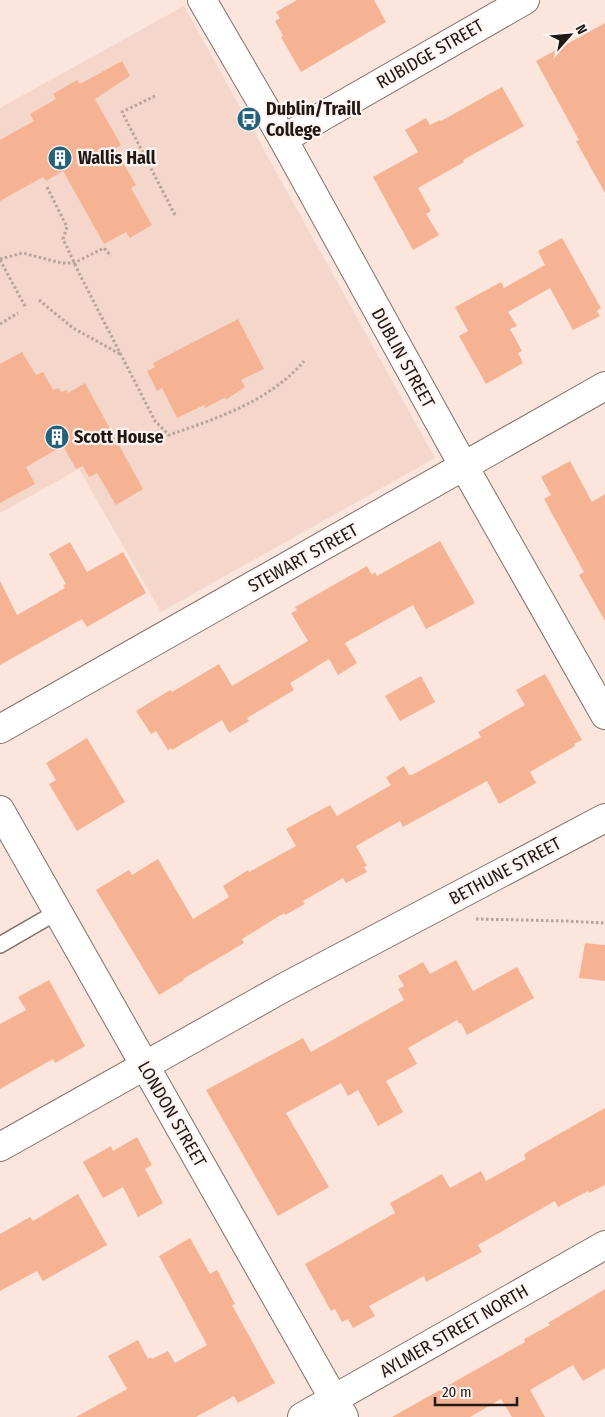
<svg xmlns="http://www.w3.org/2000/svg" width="605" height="1417" font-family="'Fira Sans Condensed',sans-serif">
	<rect width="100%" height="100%" fill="#fbe5dc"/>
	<polygon fill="#f4d7ca" points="184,6 435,458 161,612 79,469 0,513 0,108"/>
	<g fill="#f6b394">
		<polygon points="297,0 374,0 386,22 301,72 281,37 283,36 275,21 280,18 276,12"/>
		<polygon points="605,23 605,193 576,141 579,140 536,61"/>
		<polygon points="122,61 130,76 95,99 121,145 115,149 136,185 131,188 152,225 130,238 126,232 104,244 63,171 46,181 43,177 0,201 0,140 34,121 30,114 56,99 53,94 77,80 80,84"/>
		<polygon points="502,87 524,126 463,160 464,162 418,188 431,211 426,214 439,235 413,250 373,177 418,152 405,130 426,118 430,125 440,120 441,121"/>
		<polygon points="562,238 601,308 597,311 600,316 573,330 550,288 508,312 517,326 510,329 522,351 518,353 523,363 486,384 459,336 468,331 455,307 501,282 504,288 545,265 538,251"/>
		<polygon points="238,319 264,369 241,380 245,387 227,399 224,398 205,408 204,405 177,418 162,388 157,391 147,371 155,367 153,363"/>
		<polygon points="22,352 36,375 43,372 53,390 59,388 61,392 66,390 68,393 85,383 143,489 116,505 97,473 89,477 83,466 76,469 63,446 26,467 35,484 0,503 0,364"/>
		<polygon points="570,461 592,502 605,494 605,621 579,575 584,572 544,499 551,495 541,477"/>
		<polygon points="440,541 475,603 426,629 413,605 345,643 357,663 338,675 329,659 290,683 294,690 247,718 249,721 229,733 222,720 172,750 171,748 168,750 156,731 151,734 136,711 170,690 172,692 219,664 232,686 308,641 291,613 297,610 295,607 367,566 372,575 375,572 377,576"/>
		<polygon points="70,542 87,572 123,552 146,593 87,627 82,619 0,665 0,581 17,615 65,588 63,585 66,584 49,554"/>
		<polygon points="545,674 582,740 574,744 575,746 530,772 536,783 499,804 487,781 403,827 400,821 356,846 367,866 364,867 367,872 346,883 343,878 303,901 305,904 285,915 284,913 242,939 244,943 183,979 184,980 159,995 96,890 129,870 132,875 158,859 193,919 229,897 223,886 248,870 249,872 296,846 286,829 330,805 337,816 391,785 386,777 404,766 409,775 412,775 481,737 478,732 525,705 516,690"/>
		<polygon points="421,676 435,702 400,721 385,696"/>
		<polygon points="87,738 125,802 77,831 49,784 56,780 46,763"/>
		<polygon points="585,943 605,945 605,981 579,978"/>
		<polygon points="456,960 473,991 517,967 534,998 467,1035 461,1023 459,1024 457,1020 408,1048 417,1064 386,1081 403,1112 378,1126 358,1090 348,1096 341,1083 286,1113 329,1187 278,1216 206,1090 303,1038 311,1052 404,1000 398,989 404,986 398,976 423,962 430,974"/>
		<polygon points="49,980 85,1046 55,1063 53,1059 0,1089 0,1024 26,1010 18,997"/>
		<polygon points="605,1108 605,1185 589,1193 588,1191 558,1207 555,1201 478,1245 482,1252 426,1282 424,1276 369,1306 375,1316 353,1328 348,1319 342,1322 335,1309 331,1311 305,1264 395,1213 390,1203 442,1174 450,1188 481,1171 486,1181 526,1159 524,1155 527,1152"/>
		<polygon points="137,1137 152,1165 145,1169 163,1203 138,1217 123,1187 103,1198 83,1162 111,1146 113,1151"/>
		<polygon points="78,1194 107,1245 43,1281 37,1271 0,1291 0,1234 30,1217 33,1221"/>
		<polygon points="190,1238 210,1274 217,1270 235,1304 232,1305 275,1383 238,1403 234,1396 196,1417 76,1417 127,1389 108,1356 138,1340 148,1359 151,1357 152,1359 168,1351 175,1363 207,1345 159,1256"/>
		<polygon points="605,1289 605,1368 583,1381 573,1365 530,1390 545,1417 512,1417 501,1399 470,1417 392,1417 525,1342 524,1339 550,1325 548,1323"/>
	</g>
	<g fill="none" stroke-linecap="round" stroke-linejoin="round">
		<defs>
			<polyline id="lane" points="0,945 57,912"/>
			<g id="street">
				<polyline points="202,0 283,139 453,447 605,715"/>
				<polyline points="283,139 525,0"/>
				<polyline points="0,729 605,386"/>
				<polyline points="0,810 344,1417"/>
				<polyline points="0,1147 283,988 605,818"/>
			</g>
			<polyline id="secondary" points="302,1417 605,1245"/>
		</defs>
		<use href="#lane" stroke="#837068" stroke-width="18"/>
		<use href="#street" stroke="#837068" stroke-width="30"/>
		<use href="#secondary" stroke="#837068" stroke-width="30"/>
		<g stroke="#b5a39c" stroke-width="3" stroke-dasharray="2.5 2.5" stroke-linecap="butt">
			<polyline points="155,96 122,112 176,217"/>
			<path d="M47,187L67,227L63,239L80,275L155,421L169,435C218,418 270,401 304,361"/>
			<polyline points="0,259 23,253 61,263 74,263 104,248 111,256"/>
			<polyline points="0,260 26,308"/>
			<polyline points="39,300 73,328 120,354"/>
			<polyline points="0,324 18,313"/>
			<polyline points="476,919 565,921 605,923"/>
		</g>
		<use href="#lane" stroke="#fff" stroke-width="15"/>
		<use href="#street" stroke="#fff" stroke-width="28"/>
		<use href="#secondary" stroke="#fff" stroke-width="28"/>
	</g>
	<defs>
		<symbol id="bus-disc" viewBox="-11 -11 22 22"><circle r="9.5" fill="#256279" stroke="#fef5f2"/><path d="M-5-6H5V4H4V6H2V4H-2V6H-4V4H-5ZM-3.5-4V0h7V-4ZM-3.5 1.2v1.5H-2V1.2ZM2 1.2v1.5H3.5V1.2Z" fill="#fff"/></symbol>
		<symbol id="building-disc" viewBox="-11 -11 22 22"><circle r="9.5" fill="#256279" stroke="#fef5f2"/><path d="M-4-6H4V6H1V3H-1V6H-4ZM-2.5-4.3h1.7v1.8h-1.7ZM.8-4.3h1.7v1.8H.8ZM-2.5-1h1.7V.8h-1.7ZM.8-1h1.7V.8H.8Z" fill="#fff"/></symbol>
	</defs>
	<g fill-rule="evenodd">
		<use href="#bus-disc" x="235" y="105" width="28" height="28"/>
		<use href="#building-disc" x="46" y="144" width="28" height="28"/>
		<use href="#building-disc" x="43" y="423" width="28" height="28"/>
	</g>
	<g text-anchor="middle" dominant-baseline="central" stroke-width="4.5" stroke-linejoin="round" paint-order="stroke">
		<g font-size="18" fill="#201815" stroke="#fef5f2">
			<text transform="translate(430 54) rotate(-30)">RUBIDGE STREET</text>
			<text transform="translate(403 358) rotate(61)">DUBLIN STREET</text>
			<text transform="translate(303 558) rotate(-29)">STEWART STREET</text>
			<text transform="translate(505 871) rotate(-28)">BETHUNE STREET</text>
			<text transform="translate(172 1114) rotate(60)">LONDON STREET</text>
			<text transform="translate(454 1331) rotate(-30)">AYLMER STREET NORTH</text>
		</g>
		<g font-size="18" font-weight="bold" fill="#201815" stroke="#fef5f2" text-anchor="start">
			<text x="266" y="109">Dublin/Traill<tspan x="266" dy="21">College</tspan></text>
			<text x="78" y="158">Wallis Hall</text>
			<text x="74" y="437">Scott House</text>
		</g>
	</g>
	<g transform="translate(570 35) rotate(63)" stroke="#fef5f2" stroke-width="4" paint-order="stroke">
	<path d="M0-4L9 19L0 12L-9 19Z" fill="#201815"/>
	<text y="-8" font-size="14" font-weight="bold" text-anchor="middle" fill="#201815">N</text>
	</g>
	<path d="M435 1397v8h82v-8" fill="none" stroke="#201815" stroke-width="2.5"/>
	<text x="442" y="1397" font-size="15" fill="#201815" stroke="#fef5f2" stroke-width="4" paint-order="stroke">20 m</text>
</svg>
